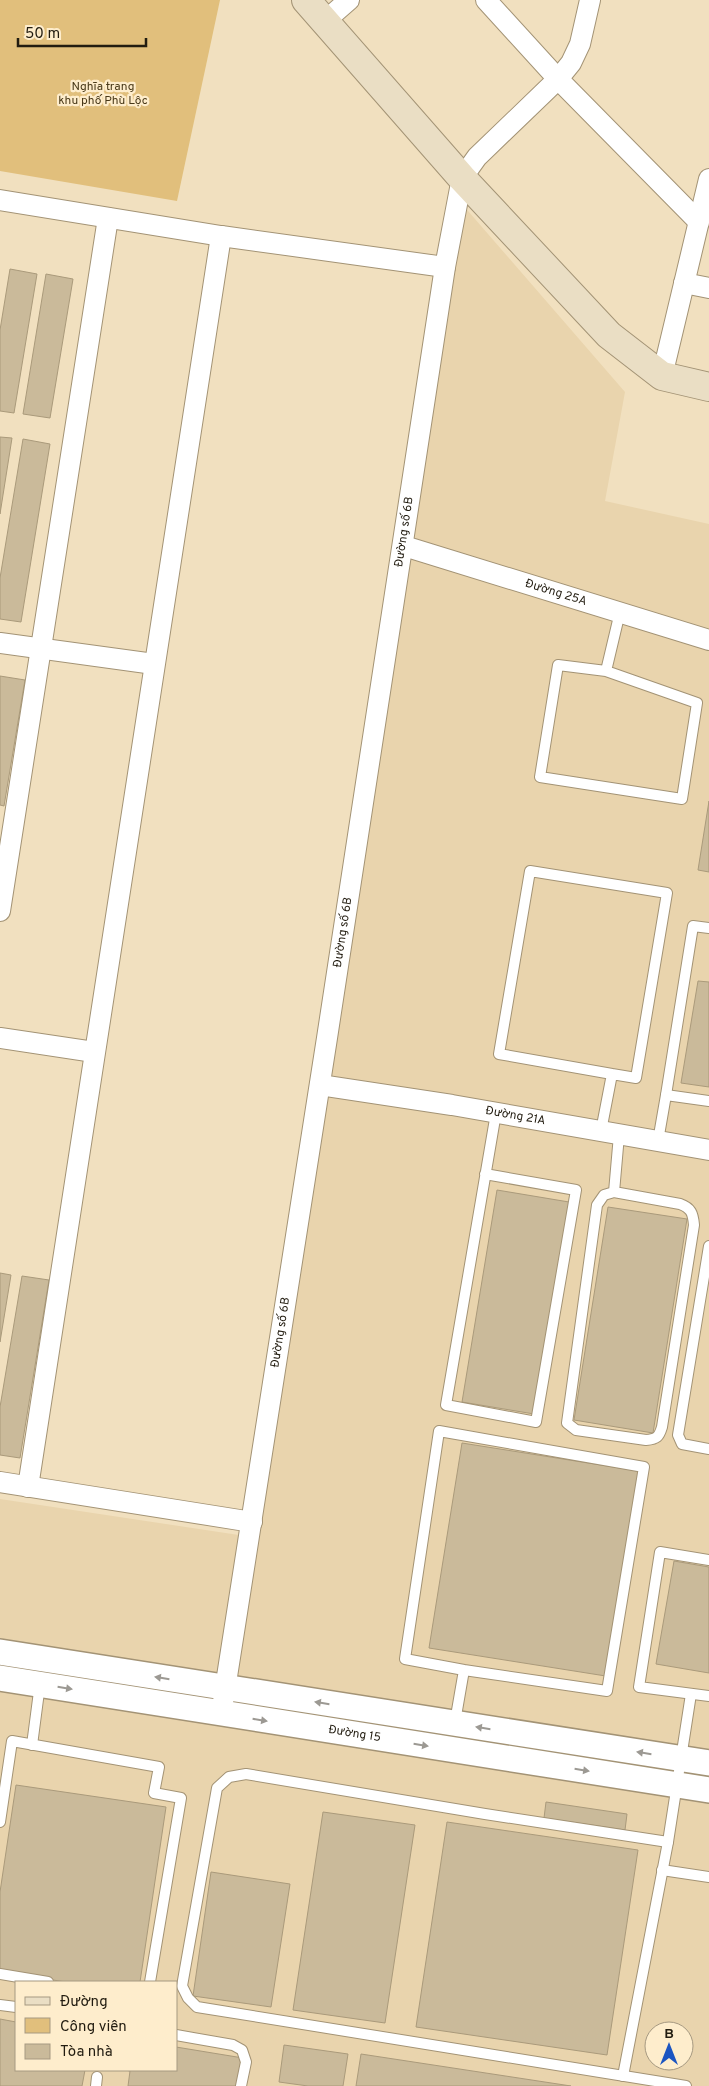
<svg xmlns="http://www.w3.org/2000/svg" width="709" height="2086" font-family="Overpass,sans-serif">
	<rect width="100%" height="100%" fill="#f1e0bf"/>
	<path fill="#e9d4ad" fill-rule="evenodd" d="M462,204L625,392L605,501L709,524V2086H0V1499L252,1537ZM16,1982H176V2070H16ZM654,2031H684V2061H654Z"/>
	<polygon fill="#e1bf7c" points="0,0 220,0 177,201 0,171"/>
	<g fill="#caba9a" stroke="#aa9a7b">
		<polygon points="10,269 37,274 14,413 0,411 0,330"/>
		<polygon points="46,274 73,279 50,418 23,414"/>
		<polygon points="0,437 12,438 0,514"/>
		<polygon points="23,439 50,444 21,622 0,619 0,578"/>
		<polygon points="0,676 25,680 4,806 0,805"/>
		<polygon points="709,801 709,872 698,870"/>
		<polygon points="698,981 709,982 709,1087 681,1083"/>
		<polygon points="497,1190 575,1203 540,1415 462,1402"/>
		<polygon points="608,1207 687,1219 653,1433 574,1420"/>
		<polygon points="0,1273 11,1275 0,1342"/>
		<polygon points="22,1276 49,1280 20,1458 0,1455 0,1407"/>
		<polygon points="462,1443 645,1472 612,1677 429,1648"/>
		<polygon points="674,1561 709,1567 709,1673 656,1664"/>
		<polygon points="16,1785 166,1807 140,1982 66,1982 0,1972 0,1892"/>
		<polygon points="546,1802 627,1814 625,1830 544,1818"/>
		<polygon points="323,1812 415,1825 385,2023 293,2010"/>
		<polygon points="447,1822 638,1850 607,2055 416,2027"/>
		<polygon points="211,1872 290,1884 271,2007 193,1996"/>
		<polygon points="0,2019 16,2022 16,2070 85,2070 82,2086 0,2086"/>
		<polygon points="284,2045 348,2054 343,2086 308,2086 279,2082"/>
		<polygon points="176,2047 243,2058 239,2086 128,2086 130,2071 125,2070 176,2070"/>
		<polygon points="361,2054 571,2086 356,2086"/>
	</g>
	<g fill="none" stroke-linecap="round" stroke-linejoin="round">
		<defs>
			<g id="service">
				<polyline points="606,671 697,703 682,799 540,777 558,665 606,671 620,612"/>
				<polyline points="666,1095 693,926 709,928"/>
				<polyline points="601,1131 612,1074 499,1054 530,871 667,893 636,1078 612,1074"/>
				<polyline points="658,1141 666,1095 709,1101"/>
				<polyline points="485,1174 576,1190 536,1422 446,1405 496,1113"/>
				<path d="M614,1192L680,1204C691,1208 693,1213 694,1225L662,1427C659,1437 657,1439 646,1440L576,1430L567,1423L597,1205L604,1195L614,1192L619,1135"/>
				<polyline points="709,1246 678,1435 682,1444 709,1449"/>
				<polyline points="709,1560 660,1552 639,1687 709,1696"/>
				<polyline points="455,1722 464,1670 405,1659 439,1431 644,1467 607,1691 464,1670"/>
				<polyline points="32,1745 40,1684"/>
				<polyline points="0,1822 12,1741 159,1767 154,1793 181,1798 150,1982"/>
				<polyline points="668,1842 485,1814 246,1774 229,1777 217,1788 182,1986 188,1998 197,2007 686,2086"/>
				<polyline points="662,1870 709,1877"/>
				<polyline points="0,1974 48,1982"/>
				<polyline points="0,2005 16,2007"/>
				<polyline points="176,2035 233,2045 242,2050 246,2062 241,2086"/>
				<polyline points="623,2076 668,1842 691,1694"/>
				<polyline points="96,2086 97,2077"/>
			</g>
			<g id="minor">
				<polyline points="486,0 558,79 699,222"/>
				<polyline points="325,21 349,0"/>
				<polyline points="0,200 221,236 445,267"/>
				<polyline points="684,283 709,288"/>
				<polyline points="662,376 709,179"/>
				<path id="s1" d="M404,546L709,640"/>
				<polyline points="0,643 154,664"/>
				<polyline points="0,911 108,218"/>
				<polyline points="0,1038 94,1052"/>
				<path id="s2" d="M320,1085L452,1105L709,1150"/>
				<polyline points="0,1482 252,1522"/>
				<polyline points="28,1487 221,236"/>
				<path id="s3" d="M223,1702L327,1038L445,267L462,178L477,157L558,79L571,63L580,44L590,0"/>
			</g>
			<g id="tertiary">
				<polyline points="0,1652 709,1763"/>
				<path id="s4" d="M0,1678L709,1790"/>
			</g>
			<polyline id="secondary" points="306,0 462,178 609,335 662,376 709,387"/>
		</defs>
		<use href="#service" stroke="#a39375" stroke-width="12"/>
		<use href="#minor" stroke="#a39375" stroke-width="22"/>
		<use href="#tertiary" stroke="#a39375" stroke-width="28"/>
		<use href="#secondary" stroke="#a39375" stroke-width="30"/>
		<use href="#service" stroke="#fff" stroke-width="10"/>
		<use href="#minor" stroke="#fff" stroke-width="20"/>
		<use href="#tertiary" stroke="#fff" stroke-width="25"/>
		<use href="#secondary" stroke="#eadec4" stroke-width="28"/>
	</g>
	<defs><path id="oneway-solid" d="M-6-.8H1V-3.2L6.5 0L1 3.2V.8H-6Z" transform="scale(1.25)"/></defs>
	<g fill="#9c9993">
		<use href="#oneway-solid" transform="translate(162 1678) rotate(-171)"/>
		<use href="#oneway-solid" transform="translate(65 1688) rotate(9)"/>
		<use href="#oneway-solid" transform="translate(322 1703) rotate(-171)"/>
		<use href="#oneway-solid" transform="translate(260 1720) rotate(9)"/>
		<use href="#oneway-solid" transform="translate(483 1728) rotate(-171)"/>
		<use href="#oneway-solid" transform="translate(421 1745) rotate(9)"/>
		<use href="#oneway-solid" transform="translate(644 1753) rotate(-171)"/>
		<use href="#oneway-solid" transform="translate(582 1770) rotate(9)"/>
	</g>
	<g text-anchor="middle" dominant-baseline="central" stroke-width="4.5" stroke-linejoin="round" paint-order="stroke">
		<g font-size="12" fill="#483818" stroke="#feedcc">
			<text x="103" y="87">Nghĩa trang<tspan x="103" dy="14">khu phố Phù Lộc</tspan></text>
		</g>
		<g font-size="12" fill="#221c10" stroke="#feedcc">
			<text stroke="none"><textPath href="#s3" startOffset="1184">Đường số 6B</textPath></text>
			<text stroke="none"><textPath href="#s1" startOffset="159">Đường 25A</textPath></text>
			<text stroke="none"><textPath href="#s3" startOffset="779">Đường số 6B</textPath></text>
			<text stroke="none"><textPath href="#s2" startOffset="198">Đường 21A</textPath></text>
			<text stroke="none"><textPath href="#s3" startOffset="374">Đường số 6B</textPath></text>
			<text stroke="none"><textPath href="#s4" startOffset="359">Đường 15</textPath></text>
		</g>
	</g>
	<rect x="15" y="1981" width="162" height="90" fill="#feedcc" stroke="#a69981"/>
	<rect x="25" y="1997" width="25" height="8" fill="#eadec4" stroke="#a69981"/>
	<text x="60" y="2006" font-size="15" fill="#221c10">Đường</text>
	<rect x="25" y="2018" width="25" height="15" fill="#e1bf7c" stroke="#a69981"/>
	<text x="60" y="2031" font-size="15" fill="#221c10">Công viên</text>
	<rect x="25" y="2044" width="25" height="15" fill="#caba9a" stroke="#a69981"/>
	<text x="60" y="2056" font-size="15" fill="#221c10">Tòa nhà</text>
	<g transform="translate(669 2046)"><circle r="24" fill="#feedcc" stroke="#a69981"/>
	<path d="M0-4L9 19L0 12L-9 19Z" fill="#1c55c1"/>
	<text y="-8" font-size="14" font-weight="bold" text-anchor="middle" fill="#221c10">B</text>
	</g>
	<path d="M18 38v8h128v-8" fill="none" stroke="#221c10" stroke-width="2.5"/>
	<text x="25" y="38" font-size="15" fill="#221c10" stroke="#feedcc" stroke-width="4" paint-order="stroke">50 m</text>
</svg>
